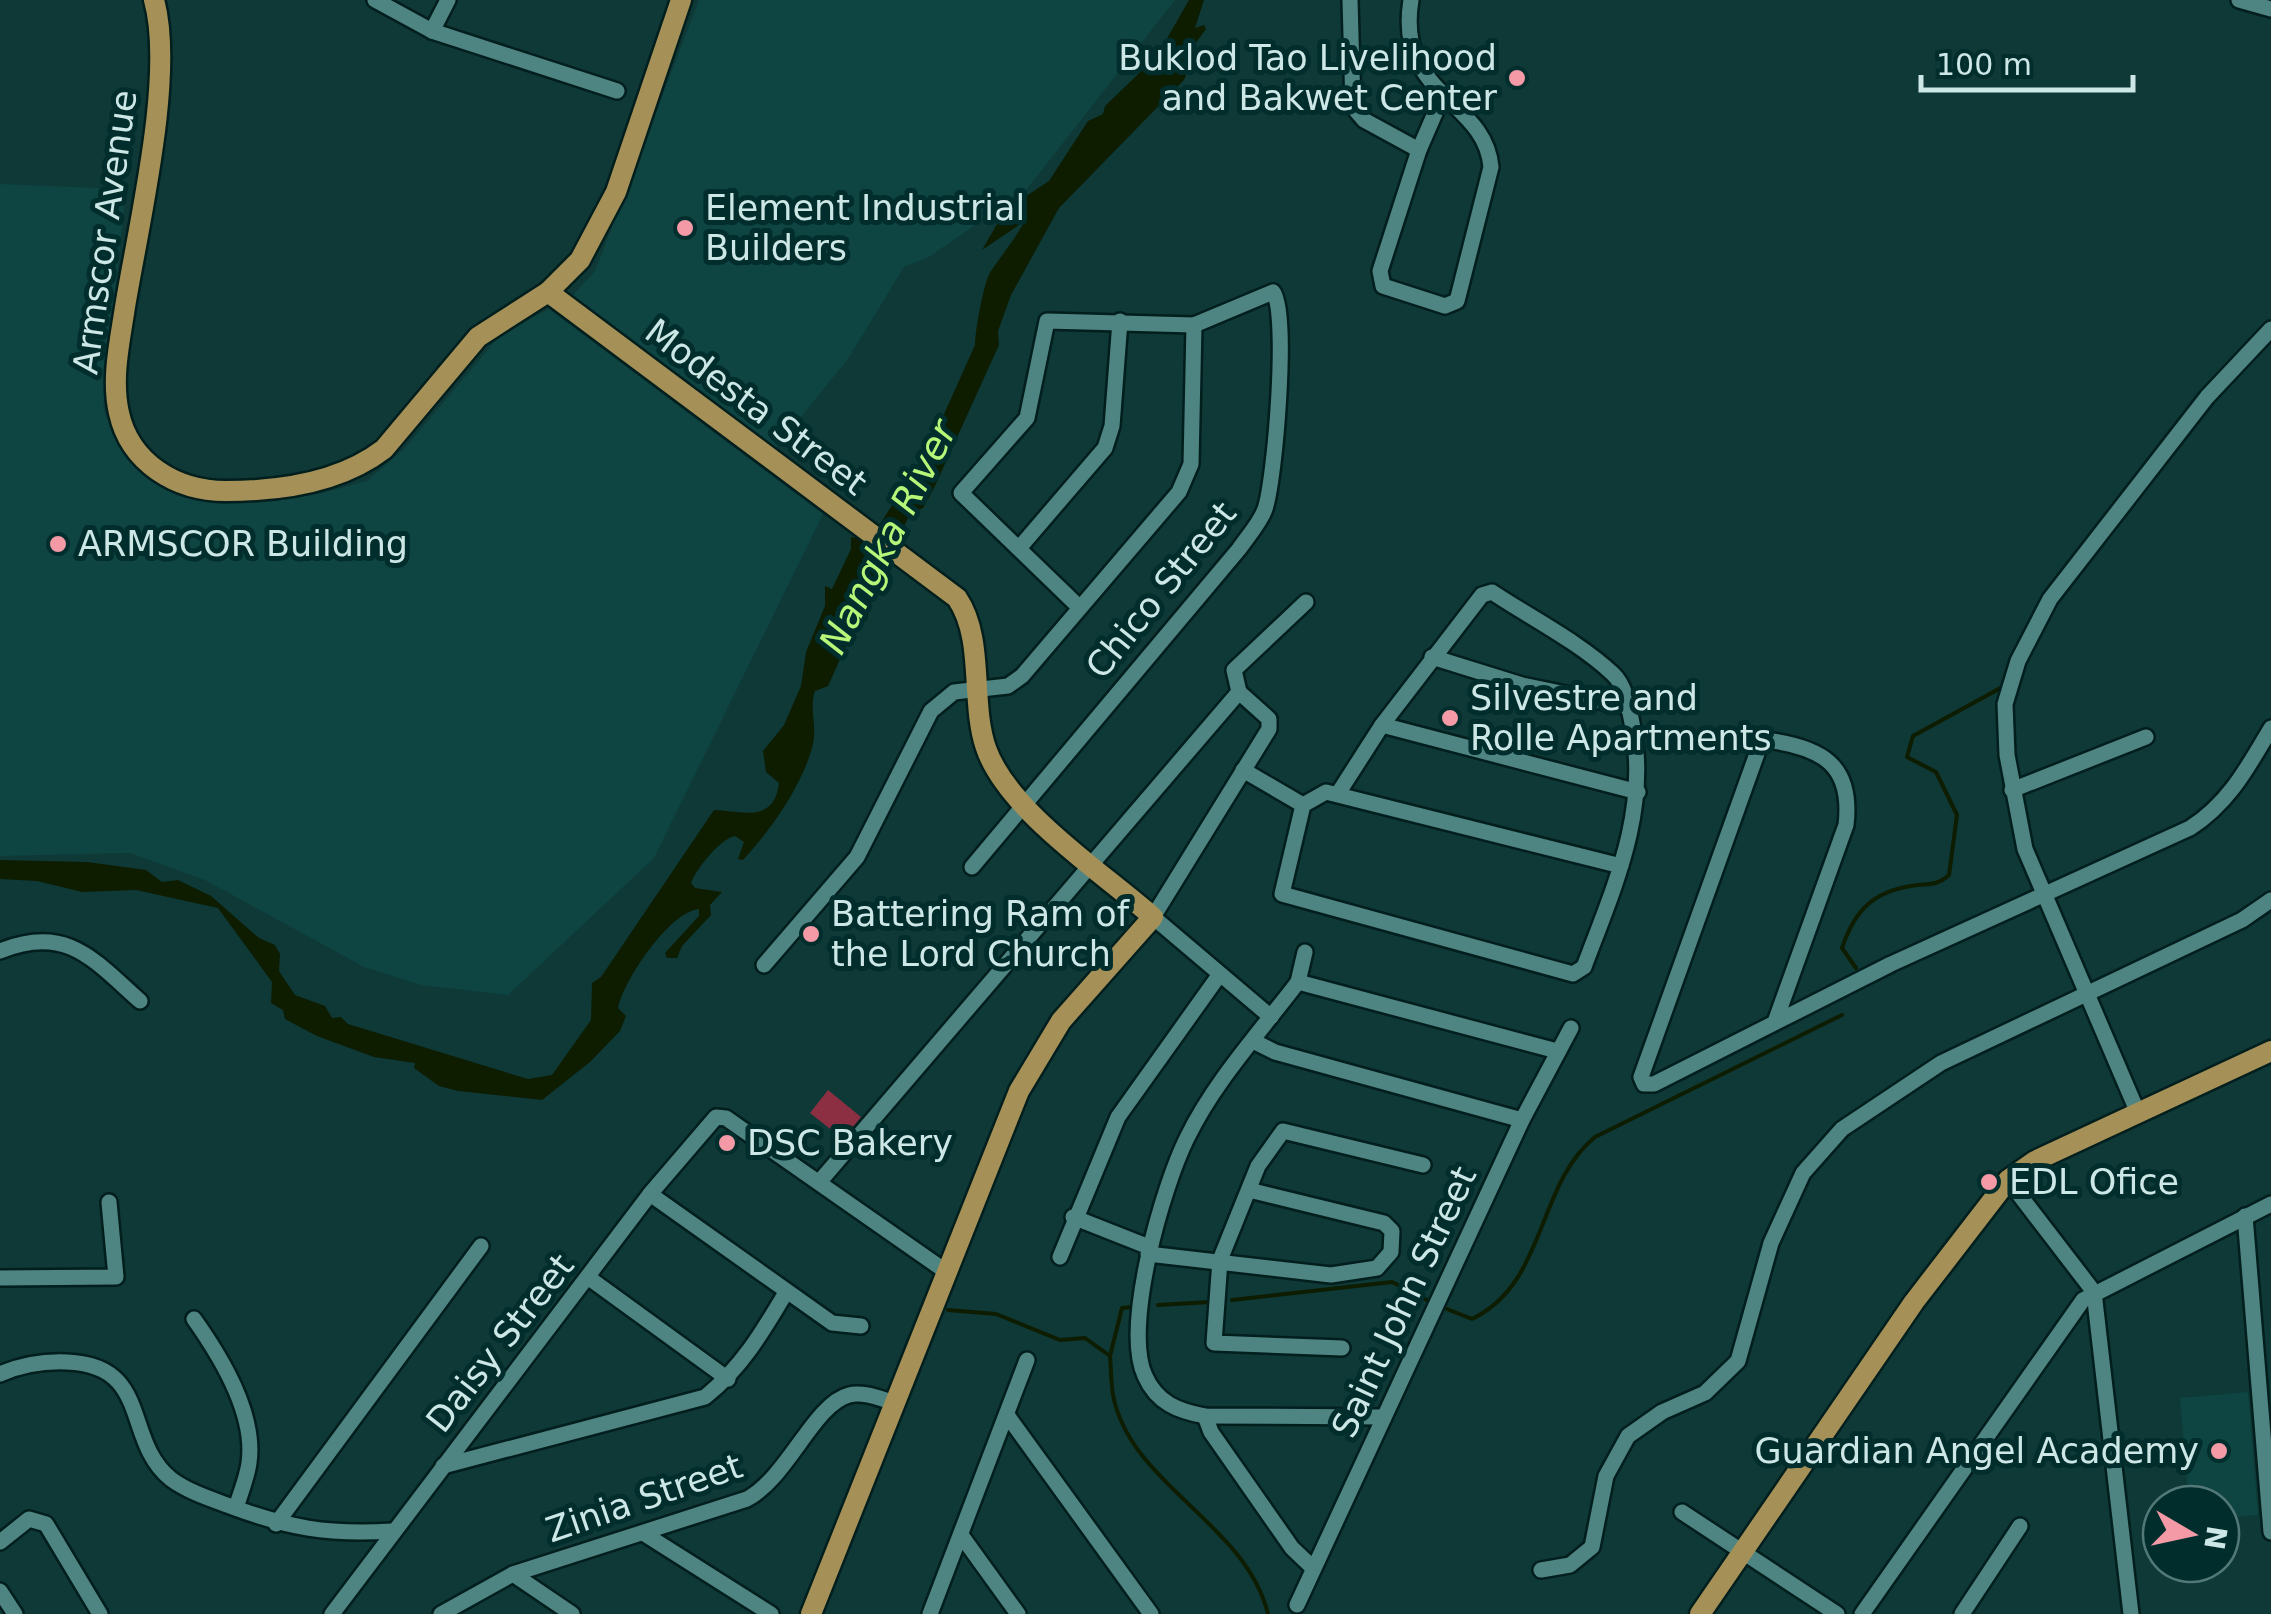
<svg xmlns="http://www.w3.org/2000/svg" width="2271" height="1614" font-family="'DejaVu Sans',sans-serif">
	<rect width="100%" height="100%" fill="#0e3937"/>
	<g fill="#0e4442">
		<polygon points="699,0 1175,0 1027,189 929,257 904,267 848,359 774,450 571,297 595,271"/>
		<polygon points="0,184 126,189 103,408 116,437 142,470 191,495 222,504 319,494 367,481 405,448 501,334 549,309 823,514 654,858 508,995 421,985 364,967 205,880 130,853 0,856"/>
		<polygon points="2248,1392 2258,1515 2221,1518 2221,1504 2189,1504 2180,1398"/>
	</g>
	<polygon fill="#8d2f43" points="828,1090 861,1117 843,1139 810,1113"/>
	<path fill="#0e1c00" d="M1189,0H1204L1195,28L1204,25L1206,29L1192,48L1193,58L1184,80L1059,208L1011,295L998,331L999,345L934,488L923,508L910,514L875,586L867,620L854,628L828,686L815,691C809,707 817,726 813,744C803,785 770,831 743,860L738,859L744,842L735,836C721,838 696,869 691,883L695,888L722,892L710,905L711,915L682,946L677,958H667L665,953L699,916V909C669,912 624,980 618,1008L626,1016L620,1031L590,1062L542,1100L458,1091L439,1086L414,1068L415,1063L374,1057L317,1036L285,1019L283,1010L271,1003L272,982L218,908L136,890L82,892L37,881L0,879V860L87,862L146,870L162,882L178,880L211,896L259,938L275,945L280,954L279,971L295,995L325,1006L332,1018L341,1017L348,1024L528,1079L552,1075L591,1020L592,983L601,977L714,810C742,811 774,824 779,783L766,772L763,751L784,725L801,686L806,652L825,606V586L832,589L851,549V537L864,539L876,530L928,450L975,345C975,332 984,280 991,271C1002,255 1014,240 1025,221L982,250L1005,210L1049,181L1088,121L1103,114L1105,106L1157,56Z"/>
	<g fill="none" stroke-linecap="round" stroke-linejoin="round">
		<g stroke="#0e1c00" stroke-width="4">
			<path d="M1856,968L1842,948C1854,912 1872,892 1911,886C1927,883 1936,887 1949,875L1957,815L1936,772L1907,757L1913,736L2006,685"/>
			<polyline points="1232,1300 1392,1282 1427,1300"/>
			<polyline points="1158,1305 1210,1302"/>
			<path d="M1447,1309L1472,1319C1547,1283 1536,1185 1595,1137L1842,1015"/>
			<polyline points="948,1310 996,1314 1060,1340 1085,1338 1110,1356 1122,1308 1132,1307"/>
			<path d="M1110,1356C1111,1369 1111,1382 1113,1395C1130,1485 1246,1523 1268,1614"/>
		</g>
		<defs>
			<g id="minor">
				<polyline points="375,0 432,31 617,91"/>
				<polyline points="1350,0 1353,107 1364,120 1419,150"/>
				<path d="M1411,0C1395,96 1485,99 1491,167L1457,301L1445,306L1383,286L1380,271L1419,150L1442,97"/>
				<polyline points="2239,0 2271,9"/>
				<polyline points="432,31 448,0"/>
				<polyline points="1020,547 1105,448 1112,426 1120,321"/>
				<polyline points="1432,657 1522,685 1629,707"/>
				<polyline points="1382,725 1638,792"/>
				<polyline points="1243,770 1303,805"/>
				<polyline points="2012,790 2146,737"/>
				<path d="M1339,792L1382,725L1482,595L1492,592C1531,618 1579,642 1613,674C1625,685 1629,707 1632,723C1650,810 1614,887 1584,967L1573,974L1282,894L1303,805L1326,792L1621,866"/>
				<path d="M972,867L1239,549C1248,536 1260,523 1265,509C1275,480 1289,312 1273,292L1194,325L1047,321L1027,418L961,493L1079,607"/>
				<path d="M0,951C66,924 93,959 140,1001"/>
				<path d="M1305,952L1298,982C1260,1032 1214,1082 1187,1138C1163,1186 1122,1327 1145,1376C1157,1403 1178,1411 1205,1416L1384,1417"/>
				<polyline points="764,965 857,857 931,711 954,692 1008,686 1022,676 1179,492 1191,464 1194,325"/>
				<polyline points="1298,982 1557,1051"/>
				<polyline points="1271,1017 1153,917 1269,729 1269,719 1239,692 1234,670 1306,602"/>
				<path d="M1775,1022L1846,825C1853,765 1822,747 1766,740L1759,748L1641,1077L1644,1084H1654L1891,964L2190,828C2229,803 2248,767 2271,728"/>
				<polyline points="1253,1041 1275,1052 1522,1120"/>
				<polyline points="2138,1113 2025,849 2007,755 2005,704 2018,661 2050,599 2207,397 2271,329"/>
				<polyline points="821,1180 1239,692"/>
				<polyline points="2008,1180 2094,1292 2131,1614"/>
				<polyline points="650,1194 832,1323 861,1326"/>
				<polyline points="2245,1216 2271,1532"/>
				<polyline points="1073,1217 1149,1247"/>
				<polyline points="1148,1254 1331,1275 1377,1268 1391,1252 1392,1231 1384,1223 1249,1190"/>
				<polyline points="1060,1257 1118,1117 1220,974"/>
				<polyline points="0,1278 116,1277 109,1202"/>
				<polyline points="589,1278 728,1379"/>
				<path d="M194,1319C221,1357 256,1414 249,1463C247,1478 240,1494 236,1508"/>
				<polyline points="1342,1348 1214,1343 1220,1260 1258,1166 1283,1131 1423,1165"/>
				<path d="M0,1374C21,1365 44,1361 67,1362C152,1365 123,1441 171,1479C187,1491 208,1498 227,1505C288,1528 327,1535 392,1531"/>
				<polyline points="1007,1415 1151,1614"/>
				<polyline points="1205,1416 1211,1432 1292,1548 1312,1567"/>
				<path d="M443,1466L705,1397C741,1368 762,1333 785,1294"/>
				<polyline points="1682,1512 1837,1614"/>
				<polyline points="276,1524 481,1246"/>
				<polyline points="643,1533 771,1614"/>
				<polyline points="961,1535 1018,1614"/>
				<polyline points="0,1542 29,1519 46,1524 100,1614"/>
				<polyline points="1541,1570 1570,1565 1592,1547 1606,1476 1628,1436 1662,1412 1705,1393 1738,1361 1771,1243 1803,1173 1842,1129 1941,1063 2242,920 2271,900"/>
				<polyline points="513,1574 572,1614"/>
				<polyline points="0,1591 15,1614"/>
				<polyline points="1297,1605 1522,1120 1571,1028"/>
				<polyline points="332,1614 650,1194 716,1117 726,1118 948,1273"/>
				<path d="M441,1614L513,1574L747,1499C788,1477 814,1404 849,1395C863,1391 881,1399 895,1403"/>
				<polyline points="930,1614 1027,1360"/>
				<polyline points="1862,1614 2083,1300 2271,1204"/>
				<polyline points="1962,1614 2020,1526"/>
			</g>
			<g id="major">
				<path d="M154,0C175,75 138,227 125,307C120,341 111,379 119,413C130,463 176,491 226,491C280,491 340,483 384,449L478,337L548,292L580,260L616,192L681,0"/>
				<path d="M548,292L957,598C985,639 970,702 986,748C1007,810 1103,873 1153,917L1061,1021L1019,1091L811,1614"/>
				<polyline points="1700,1614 1914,1302 2008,1180 2035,1161 2271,1051"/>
			</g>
		</defs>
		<use href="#minor" stroke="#021e1d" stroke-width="20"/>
		<use href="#major" stroke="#021e1d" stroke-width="25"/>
		<use href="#minor" stroke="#4e8481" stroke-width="15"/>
		<use href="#major" stroke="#a59157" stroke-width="20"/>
	</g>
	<g fill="#f49aa6" stroke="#012e2d" stroke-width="4">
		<circle cx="1517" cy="78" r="10"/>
		<circle cx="685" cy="228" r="10"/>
		<circle cx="58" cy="544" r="10"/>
		<circle cx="1450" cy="718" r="10"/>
		<circle cx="811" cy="934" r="10"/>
		<circle cx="727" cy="1143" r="10"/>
		<circle cx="1989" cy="1182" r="10"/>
		<circle cx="2219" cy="1451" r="10"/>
	</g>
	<g text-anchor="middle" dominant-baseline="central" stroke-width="10" stroke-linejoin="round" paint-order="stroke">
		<g font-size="35" fill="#cce7e5" stroke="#012e2d" text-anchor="start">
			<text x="1497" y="58" text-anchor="end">Buklod Tao Livelihood<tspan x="1497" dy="40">and Bakwet Center</tspan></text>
			<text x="705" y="208">Element Industrial<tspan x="705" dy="40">Builders</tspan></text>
			<text x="78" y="544">ARMSCOR Building</text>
			<text x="1470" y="698">Silvestre and<tspan x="1470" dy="40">Rolle Apartments</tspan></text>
			<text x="831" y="914">Battering Ram of<tspan x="831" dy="40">the Lord Church</tspan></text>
			<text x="747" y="1143">DSC Bakery</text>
			<text x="2009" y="1182">EDL Ofice</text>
			<text x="2199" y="1451" text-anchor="end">Guardian Angel Academy</text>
		</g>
		<g font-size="35" fill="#cce7e5" stroke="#012e2d">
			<text transform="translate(105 232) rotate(-82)">Armscor Avenue</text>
			<text transform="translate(756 407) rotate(37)">Modesta Street</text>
			<text transform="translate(1161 590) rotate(-51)">Chico Street</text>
			<text transform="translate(1404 1302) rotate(-65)">Saint John Street</text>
			<text transform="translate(500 1343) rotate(-52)">Daisy Street</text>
			<text transform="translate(644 1498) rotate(-19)">Zinia Street</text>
		</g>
		<g font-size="38" font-style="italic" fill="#b7f678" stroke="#012e2d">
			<text transform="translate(888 537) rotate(-63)">Nangka River</text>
		</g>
	</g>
	<g transform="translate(2191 1534) rotate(99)"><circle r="48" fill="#012e2d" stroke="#527877" stroke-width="2.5"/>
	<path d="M0-8L18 38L0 25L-18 38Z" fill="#f49aa6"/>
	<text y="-15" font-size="28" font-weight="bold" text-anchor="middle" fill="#cce7e5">N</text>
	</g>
	<path d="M1921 75v15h212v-15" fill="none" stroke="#cce7e5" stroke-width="5"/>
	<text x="1936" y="75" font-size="30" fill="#cce7e5" stroke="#012e2d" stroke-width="8" paint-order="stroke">100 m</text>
</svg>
